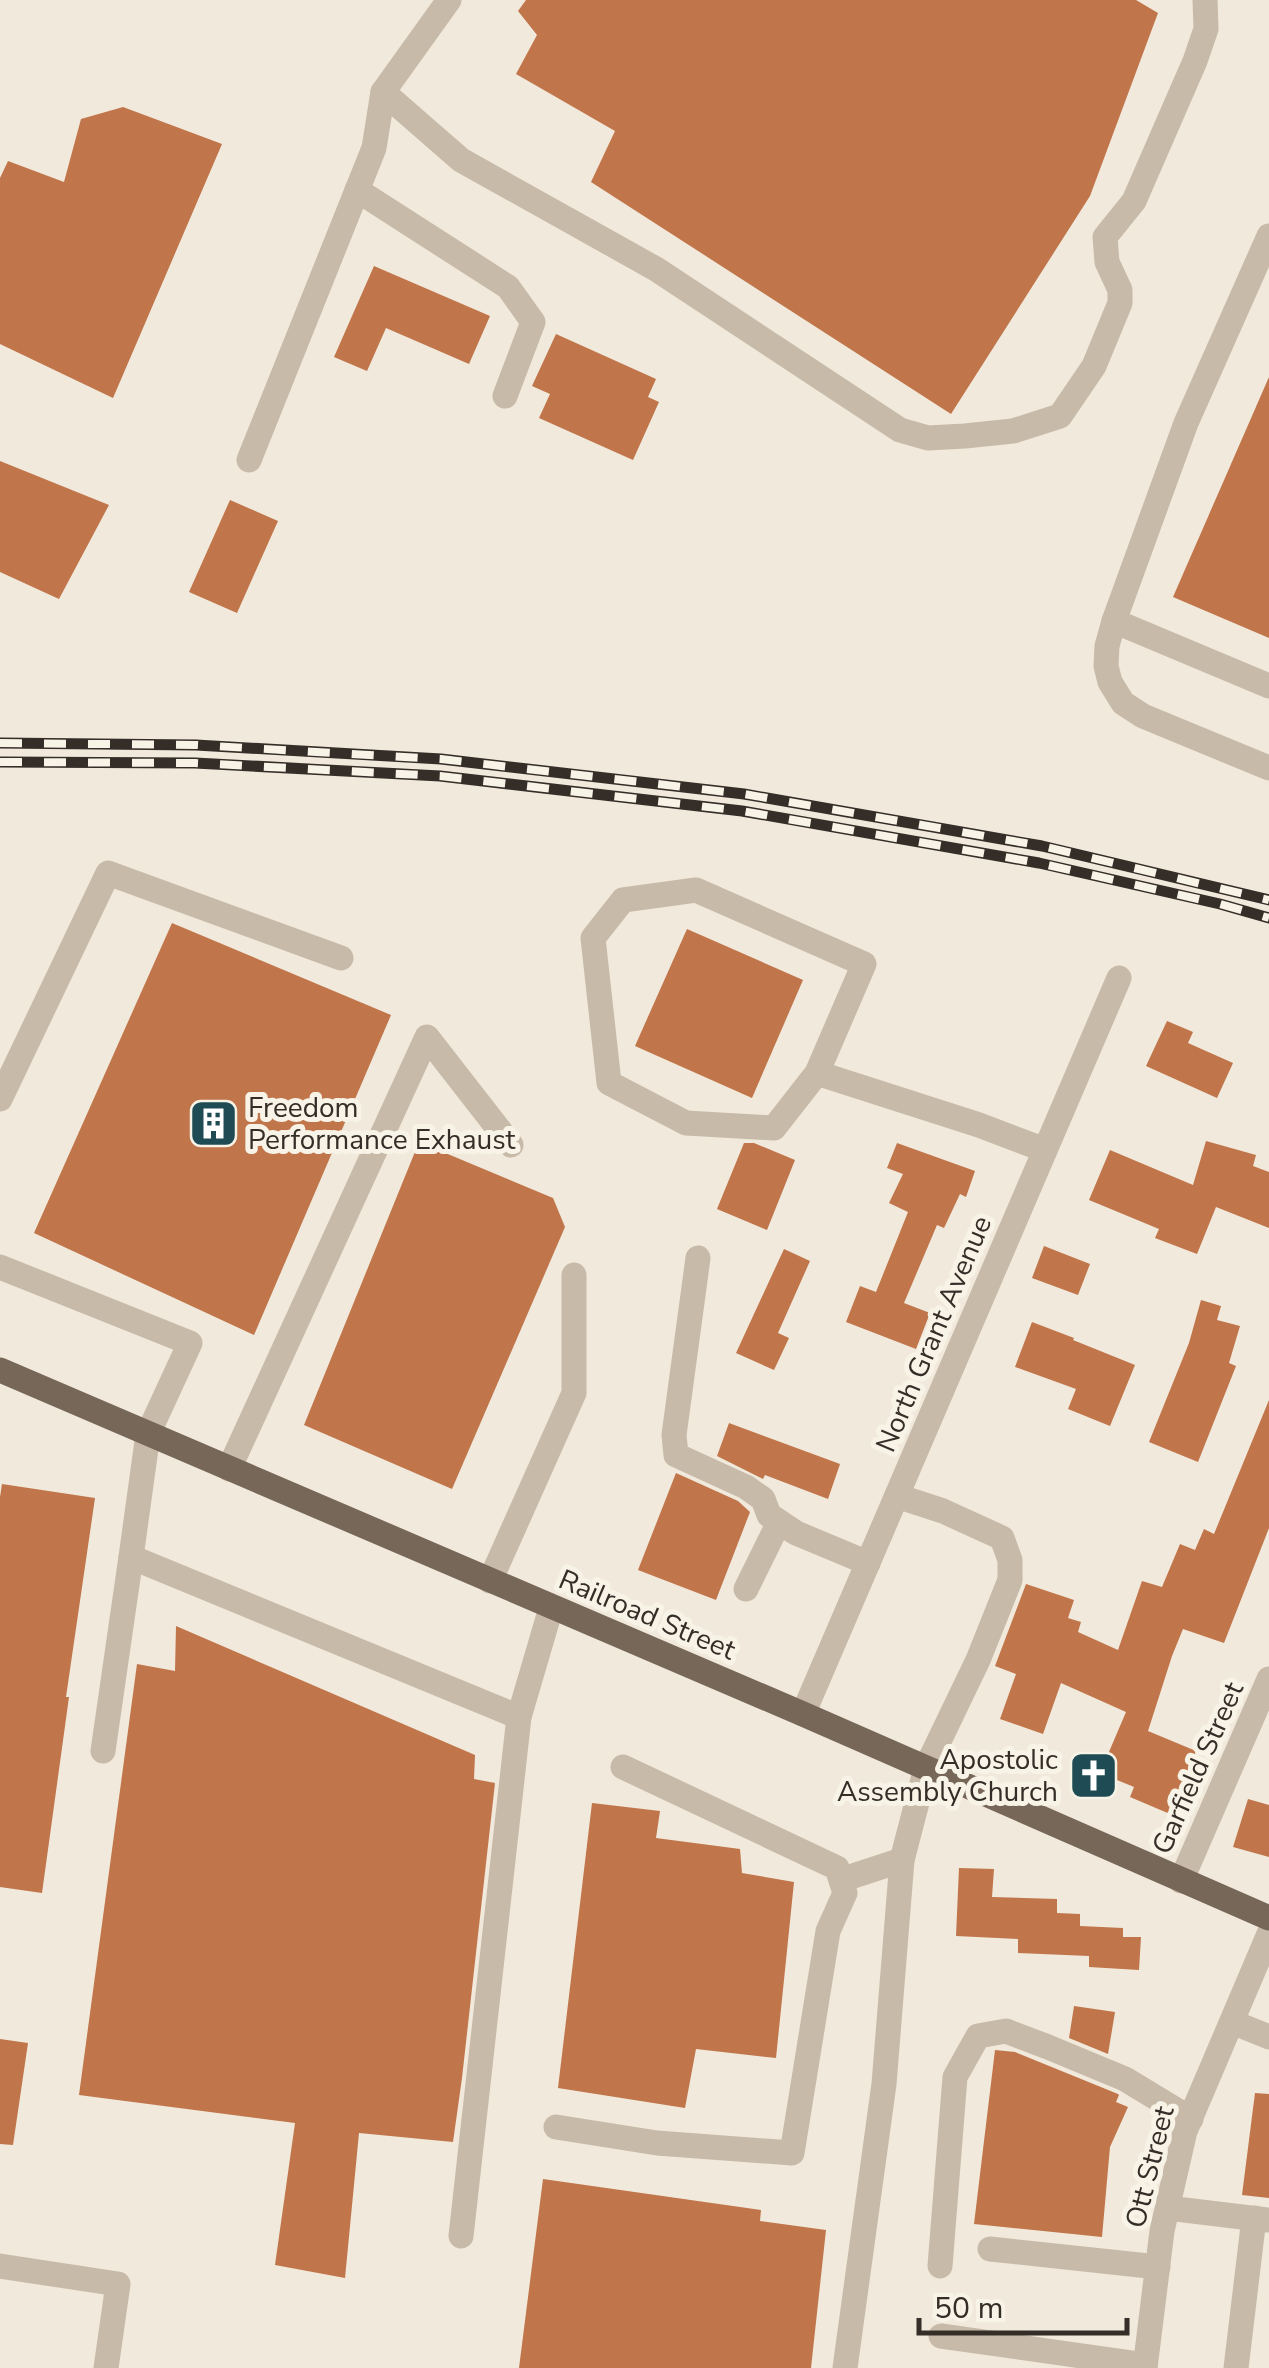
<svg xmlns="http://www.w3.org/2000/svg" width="1269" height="2368" font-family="'Nunito Sans',sans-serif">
	<rect width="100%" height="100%" fill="#f1e9db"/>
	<g fill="#c0754a">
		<polygon points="526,0 1136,0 1158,13 1090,196 951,414 591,182 615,131 516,74 537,35 518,11"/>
		<polygon points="123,107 222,144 113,398 0,344 0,178 8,161 64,182 81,119"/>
		<polygon points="374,266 490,316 469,364 386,328 367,371 334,357"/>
		<polygon points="556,334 656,379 648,397 659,402 633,460 539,418 550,394 532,386"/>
		<polygon points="1269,377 1269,638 1173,597"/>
		<polygon points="0,461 109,505 59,599 0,572"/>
		<polygon points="230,500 278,521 237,613 189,592"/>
		<polygon points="172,923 391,1015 254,1335 34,1233"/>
		<polygon points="687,929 803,980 752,1098 635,1046"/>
		<polygon points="1167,1021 1193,1032 1188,1043 1233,1063 1217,1098 1146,1066"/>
		<polygon points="1206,1141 1256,1155 1253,1166 1269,1172 1269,1228 1216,1207 1197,1254 1155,1238 1159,1229 1089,1200 1110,1150 1193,1185"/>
		<polygon points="419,1142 553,1198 565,1227 452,1489 304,1425"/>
		<polygon points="744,1143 754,1143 795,1160 767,1230 717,1209"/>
		<polygon points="897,1143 975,1171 966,1197 960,1194 944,1228 937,1225 904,1303 930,1313 916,1349 846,1322 860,1286 876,1292 908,1212 889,1203 903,1174 887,1168"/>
		<polygon points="1044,1246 1090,1264 1078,1295 1032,1278"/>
		<polygon points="784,1249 810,1261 778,1333 789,1338 774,1370 736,1353"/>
		<polygon points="1201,1300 1221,1306 1217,1320 1240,1326 1229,1363 1236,1366 1198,1462 1149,1442 1189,1343"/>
		<polygon points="1032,1322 1074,1338 1073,1340 1135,1365 1110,1426 1068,1409 1076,1389 1015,1367"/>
		<polygon points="1269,1400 1269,1528 1224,1643 1183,1629 1172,1656 1148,1731 1196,1751 1170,1814 1130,1797 1134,1787 1100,1773 1126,1712 1061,1683 1043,1734 1000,1719 1016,1674 995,1666 1026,1584 1074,1600 1068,1618 1081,1622 1078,1632 1118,1650 1142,1581 1162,1587 1180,1544 1195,1550 1204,1529 1214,1534"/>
		<polygon points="729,1423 840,1464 828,1499 765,1475 763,1479 717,1456"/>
		<polygon points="676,1473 738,1501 750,1512 716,1600 638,1570"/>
		<polygon points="2,1484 95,1498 66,1697 69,1697 42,1893 0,1887 0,1497"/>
		<polygon points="176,1626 475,1755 474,1779 495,1783 462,2078 453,2142 359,2133 345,2278 275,2265 295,2123 79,2095 137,1664 175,1671"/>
		<polygon points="1248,1799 1269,1805 1269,1857 1233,1847"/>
		<polygon points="592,1803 660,1811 656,1838 740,1849 742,1873 794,1882 776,2058 696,2049 685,2108 558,2088"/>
		<polygon points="959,1868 994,1869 992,1897 1057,1899 1057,1913 1080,1914 1080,1926 1123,1928 1123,1937 1141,1937 1139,1970 1089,1967 1089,1956 1018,1953 1018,1939 956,1936"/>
		<polygon points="1074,2006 1115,2012 1108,2054 1069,2038"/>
		<polygon points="0,2039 28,2043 13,2145 0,2144"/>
		<polygon points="995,2050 1015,2052 1118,2094 1119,2095 1116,2102 1128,2107 1110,2147 1102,2237 974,2224"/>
		<polygon points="1255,2093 1269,2094 1269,2198 1242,2195"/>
		<polygon points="543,2179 761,2210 760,2221 826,2230 811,2368 519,2368"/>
	</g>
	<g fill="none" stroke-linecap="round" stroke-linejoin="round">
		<g stroke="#c8baa8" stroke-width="25">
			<polyline points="383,92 461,160 656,269 900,430 928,438 965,436 1013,431 1060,416 1094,366 1120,303 1120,290 1107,262 1105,237 1134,201 1195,61 1206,29 1205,0"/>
			<polyline points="357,190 508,287 533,322 505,396"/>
			<polyline points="1269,236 1186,423 1114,621 1107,646 1106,666 1110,682 1123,703 1143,716 1269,768"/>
			<polyline points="249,460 374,148 383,92 449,0"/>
			<polyline points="1114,621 1269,686"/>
			<polyline points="817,1073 864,964 696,890 623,900 593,938 609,1083 686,1123 774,1128 817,1073 979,1125 1045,1150"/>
			<polyline points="0,1099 108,873 341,958"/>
			<polyline points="698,1258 674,1435 676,1455 746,1487 763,1499 769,1515 796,1533 868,1563"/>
			<polyline points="0,1267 190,1343 148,1434 131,1557 519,1717"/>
			<polyline points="229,1469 427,1037 511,1145"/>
			<polyline points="490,1581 574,1393 574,1275"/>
			<polyline points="746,1589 779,1522"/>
			<polyline points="803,1714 1119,978"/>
			<polyline points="103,1751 131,1557"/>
			<polyline points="841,1880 902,1860"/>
			<polyline points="1181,1881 1269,1679"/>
			<polyline points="1232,2022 1269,2037"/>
			<polyline points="556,2127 657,2143 792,2153 828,1931 845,1893 837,1868 623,1767"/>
			<polyline points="1168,2208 1267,2220"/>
			<polyline points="461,2236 519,1717 551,1608"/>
			<polyline points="990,2249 1158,2267"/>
			<polyline points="0,2266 118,2284 106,2368"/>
			<polyline points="940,2266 955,2077 978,2036 1006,2031 1048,2047 1125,2079 1191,2119"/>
			<polyline points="941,2336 1145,2365"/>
			<polyline points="845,2368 884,2084 902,1860 926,1768 978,1660 1010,1580 1010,1560 1002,1538 943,1511 897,1496"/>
			<polyline points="1145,2368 1162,2231 1185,2131 1269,1934"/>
			<polyline points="1236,2368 1254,2218"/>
		</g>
		<polyline stroke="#766759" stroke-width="25" points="0,1370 803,1714 1269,1918"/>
		<defs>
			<g id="rail">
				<polyline points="0,743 196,745 441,759 744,794 1042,846 1269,900"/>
				<polyline points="0,762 195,763 440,776 742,811 1039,863 1220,904 1269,918"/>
			</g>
		</defs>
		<use href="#rail" stroke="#352e28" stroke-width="11"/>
		<use href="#rail" stroke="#f8f3e7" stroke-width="8" stroke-dasharray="22" stroke-linecap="butt"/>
	</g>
	<defs>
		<symbol id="building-square" viewBox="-11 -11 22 22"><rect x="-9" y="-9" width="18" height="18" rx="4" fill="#1f4b55" stroke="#f8f3e7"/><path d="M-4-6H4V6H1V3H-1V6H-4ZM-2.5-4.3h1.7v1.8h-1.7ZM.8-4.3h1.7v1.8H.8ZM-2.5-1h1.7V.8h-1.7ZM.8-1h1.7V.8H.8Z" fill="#fff"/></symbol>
		<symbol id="church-square" viewBox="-11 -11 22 22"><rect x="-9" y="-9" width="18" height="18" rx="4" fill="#1f4b55" stroke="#f8f3e7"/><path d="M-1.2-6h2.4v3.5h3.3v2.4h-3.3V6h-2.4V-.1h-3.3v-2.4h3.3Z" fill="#fff"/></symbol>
	</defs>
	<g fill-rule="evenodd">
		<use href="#building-square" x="186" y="1096" width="55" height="55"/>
		<use href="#church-square" x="1066" y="1748" width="55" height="55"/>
	</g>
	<g text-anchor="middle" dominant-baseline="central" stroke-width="10" stroke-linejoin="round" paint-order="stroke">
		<g font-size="28" fill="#352e28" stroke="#f8f3e7" text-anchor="start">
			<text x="248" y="1108">Freedom<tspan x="248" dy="32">Performance Exhaust</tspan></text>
			<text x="1058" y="1760" text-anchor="end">Apostolic<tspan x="1058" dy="32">Assembly Church</tspan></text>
		</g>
		<g font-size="28" fill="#352e28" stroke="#f8f3e7">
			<text transform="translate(934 1334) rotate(-67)">North Grant Avenue</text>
			<text transform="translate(647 1615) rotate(23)">Railroad Street</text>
			<text transform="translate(1198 1768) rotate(-66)">Garfield Street</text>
			<text transform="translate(1150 2167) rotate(-76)">Ott Street</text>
		</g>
	</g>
	<path d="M919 2318v15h208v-15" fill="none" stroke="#352e28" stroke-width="5"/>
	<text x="934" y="2318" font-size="30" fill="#352e28" stroke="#f8f3e7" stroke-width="8" paint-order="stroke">50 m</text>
</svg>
